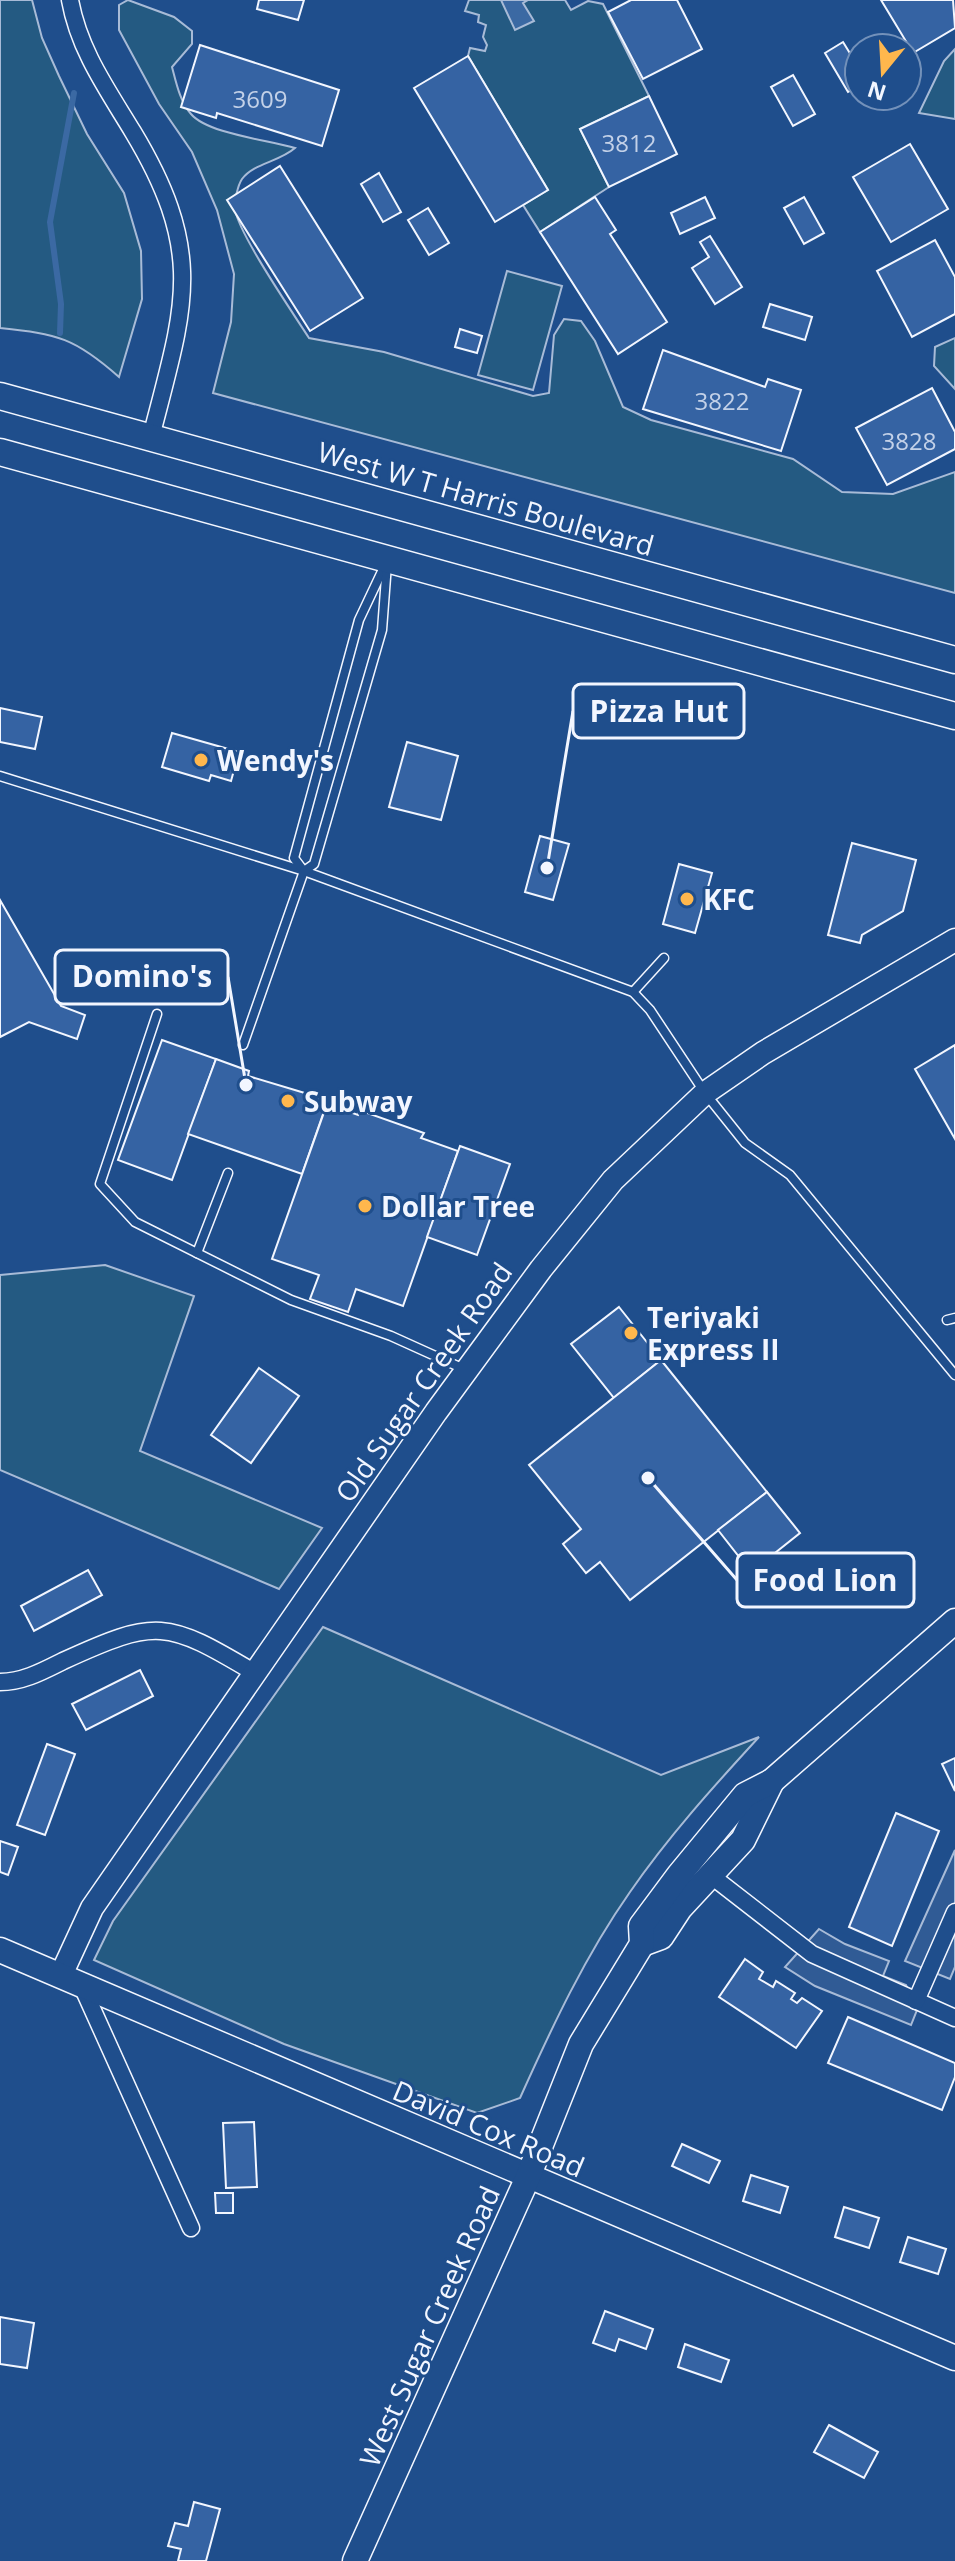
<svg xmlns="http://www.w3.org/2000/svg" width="955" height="2561" font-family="'Open Sans',sans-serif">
	<rect width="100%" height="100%" fill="#1f4e8c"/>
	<g fill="#245a82" stroke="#a8bbd7" stroke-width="2">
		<path d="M0,0H32L42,38L59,76L87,134L124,193L141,251L142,299L119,377C75,338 58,334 0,328Z"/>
		<path d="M128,0L174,17L192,31V44L172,67C176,82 180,102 191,114C208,134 269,140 295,148C279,162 254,163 242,179C238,185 234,201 235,209C238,233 293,313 309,338L384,352L533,396L549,393L554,335L564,319L581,321L595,341L623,407L651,420L793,459L842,492L893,494L955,472V593L213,393L231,322L234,274L217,210L192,152L159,104L119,30V5Z"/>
		<polygon points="469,0 565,0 571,10 588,1 603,4 649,96 580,129 609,187 540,232 523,205 548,190 468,56 470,48 485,51 487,45 483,37 486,25 478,22 479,15 465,11"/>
		<polygon points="955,49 955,119 919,113 944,61"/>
		<polygon points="507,271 562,286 533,390 478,375"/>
		<polygon points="955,338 955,389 934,366 935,347"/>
		<polygon points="105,1265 194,1296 140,1451 322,1528 279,1589 0,1470 0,1275"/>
		<path d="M323,1627L661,1775L759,1737C713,1787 668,1837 630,1892C585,1956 552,2027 520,2098L477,2113L284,2044L94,1960L113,1921Z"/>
	</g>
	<g fill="#305b95" stroke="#a8bbd7" stroke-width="2">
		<polygon points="955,1850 955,1967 950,1979 905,1961"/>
		<polygon points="819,1929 845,1944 889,1961 883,1976 906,1985 917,2010 911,2025 815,1986 785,1967"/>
	</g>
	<polygon fill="#3b69a3" stroke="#a8bbd7" stroke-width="2" points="501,0 528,0 523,3 534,21 515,30"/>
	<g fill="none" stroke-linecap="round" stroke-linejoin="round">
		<polyline stroke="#3b69a3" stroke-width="6" points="60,333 61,304 50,222 74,93"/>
	</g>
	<g fill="#3563a3" stroke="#f2f6ff" stroke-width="2">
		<polygon points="259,0 304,0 298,20 257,9"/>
		<polygon points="631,0 677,0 702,49 643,79 608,12"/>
		<polygon points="881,0 953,0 955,28 913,53"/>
		<polygon points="843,42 859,68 859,86 848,92 825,53"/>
		<polygon points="200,45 339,90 322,146 217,113 216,118 181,107"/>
		<polygon points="468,56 548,190 495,222 414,88"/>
		<polygon points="793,75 815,114 793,126 771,87"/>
		<polygon points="649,96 677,154 609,187 580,129"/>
		<polygon points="910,144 948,209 891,242 853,177"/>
		<polygon points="280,166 363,298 310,331 227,200"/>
		<polygon points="379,173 401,212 383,222 361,184"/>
		<polygon points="595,197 616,230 610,234 667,322 618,354 540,232"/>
		<polygon points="705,197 715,218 680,234 671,213"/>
		<polygon points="804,197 824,233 804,244 784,208"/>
		<polygon points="428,208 449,243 429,255 408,220"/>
		<polygon points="710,236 742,287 715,304 692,268 709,257 700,242"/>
		<polygon points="935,240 955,277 955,314 912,337 877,271"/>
		<polygon points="770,304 812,317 805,340 763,327"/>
		<polygon points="460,329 482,336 477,353 455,347"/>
		<polygon points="663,350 765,387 768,379 801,390 781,451 643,409"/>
		<polygon points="932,388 955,432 955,449 887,485 856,428"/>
		<polygon points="0,708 42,717 35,749 0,742"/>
		<polygon points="172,733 239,752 231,781 211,775 209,781 162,767"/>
		<polygon points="407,742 458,756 441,820 389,807"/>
		<polygon points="540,836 569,844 553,900 525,892"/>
		<polygon points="852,843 916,860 903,911 862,935 860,943 828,935"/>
		<polygon points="679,864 712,873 695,933 663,924"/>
		<polygon points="0,900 61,1006 85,1015 77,1039 29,1022 0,1037"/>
		<polygon points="162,1040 216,1059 172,1180 118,1160"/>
		<polygon points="955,1045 955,1139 915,1069"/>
		<polygon points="216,1059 249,1071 248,1076 328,1100 302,1174 188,1134"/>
		<polygon points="327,1104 358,1115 359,1110 424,1133 421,1138 458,1151 403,1306 356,1289 348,1312 310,1299 319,1275 272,1259"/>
		<polygon points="460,1146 510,1164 477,1255 427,1237"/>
		<polygon points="619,1307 661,1360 614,1398 571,1344"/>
		<polygon points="661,1360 767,1492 630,1600 600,1562 586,1573 563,1544 581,1529 529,1465"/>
		<polygon points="259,1368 299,1396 251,1463 211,1435"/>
		<polygon points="767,1492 800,1533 751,1572 718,1530"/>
		<polygon points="88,1570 102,1595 34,1631 21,1606"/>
		<polygon points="140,1670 153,1696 86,1730 72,1704"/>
		<polygon points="47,1744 75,1754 45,1835 17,1825"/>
		<polygon points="955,1758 955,1791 942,1764"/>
		<polygon points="896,1813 939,1831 892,1946 849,1927"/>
		<polygon points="0,1841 18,1847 8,1875 0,1872"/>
		<polygon points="745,1959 763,1972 759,1979 773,1987 776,1981 795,1993 791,1999 797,2003 802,1998 822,2011 796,2048 719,1997"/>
		<polygon points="848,2017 955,2063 955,2077 942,2110 828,2063"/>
		<polygon points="254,2122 257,2187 226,2188 223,2123"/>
		<polygon points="682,2144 720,2161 709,2183 672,2166"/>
		<polygon points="751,2175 788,2187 780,2213 743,2201"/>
		<polygon points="215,2193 233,2193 233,2213 216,2213"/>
		<polygon points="844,2207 879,2218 869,2248 835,2237"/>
		<polygon points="908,2237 946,2249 938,2274 900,2262"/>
		<polygon points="605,2311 653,2329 646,2349 619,2339 615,2351 593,2343"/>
		<polygon points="0,2317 34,2323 27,2368 0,2364"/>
		<polygon points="685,2344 729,2360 721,2382 678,2367"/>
		<polygon points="829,2425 878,2452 864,2478 814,2452"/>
		<polygon points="194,2502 220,2509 206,2561 178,2561 181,2549 168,2546 175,2523 188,2526"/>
	</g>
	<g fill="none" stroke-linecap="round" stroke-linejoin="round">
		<defs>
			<g id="service">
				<polyline points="0,776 304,871 633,992 650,1010 705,1093 745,1143 790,1175 955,1375"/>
				<polyline points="303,870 294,858 359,620 385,565"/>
				<polyline points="633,992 664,958"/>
				<polyline points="157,1014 100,1184 135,1222 291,1300 391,1336 464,1369"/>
				<polyline points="243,1045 304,871 314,864 382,630 387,564"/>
				<polyline points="197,1253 228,1173"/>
				<polyline points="947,1320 955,1318"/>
			</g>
			<g id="minor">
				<path d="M70,0C79,50 107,89 133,132C207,255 184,308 151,437"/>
				<path d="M0,1682C23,1682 43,1671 63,1661C157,1618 166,1620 255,1673"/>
				<polyline points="709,1874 812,1954 955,2018"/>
				<polyline points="81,1984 191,2228"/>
				<polyline points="916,2001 955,1912"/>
			</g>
			<polyline id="tertiary" points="61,1975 92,1908 436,1412 541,1269 613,1180 705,1093 763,1053 955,940"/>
			<g id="secondary">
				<polyline points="642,1944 661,1937 680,1908 743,1840 772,1781"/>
				<polyline points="0,1950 955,2358"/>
				<polyline points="355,2561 528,2177 581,2044 642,1944 641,1926 679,1875 745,1795 772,1781 955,1621"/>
			</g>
			<g id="primary">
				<polyline points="0,396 955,660"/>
				<polyline points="0,452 955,716"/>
			</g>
		</defs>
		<use href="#service" stroke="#f2f6ff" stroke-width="11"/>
		<use href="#minor" stroke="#f2f6ff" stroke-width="19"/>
		<use href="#tertiary" stroke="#f2f6ff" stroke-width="25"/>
		<use href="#secondary" stroke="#f2f6ff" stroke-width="27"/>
		<use href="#primary" stroke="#f2f6ff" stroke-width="29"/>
		<use href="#service" stroke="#1f4e8c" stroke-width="8"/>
		<use href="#minor" stroke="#1f4e8c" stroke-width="16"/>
		<use href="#tertiary" stroke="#1f4e8c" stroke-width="22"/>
		<use href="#secondary" stroke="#1f4e8c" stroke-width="24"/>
		<use href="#primary" stroke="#1f4e8c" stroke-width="26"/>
	</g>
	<g fill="#ffb74d" stroke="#1f4e8c" stroke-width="3">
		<circle cx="201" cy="760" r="8"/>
		<circle cx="687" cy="899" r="8"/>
		<circle cx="288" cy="1101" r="8"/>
		<circle cx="365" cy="1206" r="8"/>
		<circle cx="631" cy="1333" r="8"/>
	</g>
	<g text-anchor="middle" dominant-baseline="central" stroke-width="6" stroke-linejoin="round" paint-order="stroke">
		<g font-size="24" fill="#c3d1e8">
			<text x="260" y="98">3609</text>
			<text x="629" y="142">3812</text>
			<text x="722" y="400">3822</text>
			<text x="909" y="440">3828</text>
		</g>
		<g font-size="28" fill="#f2f6ff" stroke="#1f4e8c">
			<text transform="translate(486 498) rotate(16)">West W T Harris Boulevard</text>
			<text transform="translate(423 1382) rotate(-55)">Old Sugar Creek Road</text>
			<text transform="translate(489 2128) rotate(23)">David Cox Road</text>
			<text transform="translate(429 2326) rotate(-66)">West Sugar Creek Road</text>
		</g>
		<g font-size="28" font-weight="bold" fill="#f2f6ff" stroke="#1f4e8c" text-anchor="start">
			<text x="217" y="760">Wendy's</text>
			<text x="703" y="899">KFC</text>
			<text x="304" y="1101">Subway</text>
			<text x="381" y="1206">Dollar Tree</text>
			<text x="647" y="1317">Teriyaki<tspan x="647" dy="32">Express II</tspan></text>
		</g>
	</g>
	<path fill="none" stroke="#f2f6ff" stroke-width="3" d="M547 868L573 711M246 1085L228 977M648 1478L737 1580"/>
	<g fill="#f2f6ff" stroke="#1f4e8c" stroke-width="3">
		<circle cx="547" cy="868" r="8"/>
		<circle cx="246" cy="1085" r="8"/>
		<circle cx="648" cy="1478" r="8"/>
	</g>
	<g fill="#1f4e8c" stroke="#f2f6ff" stroke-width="3">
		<rect x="573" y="684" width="171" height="54" rx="8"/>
		<rect x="55" y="950" width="173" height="54" rx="8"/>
		<rect x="737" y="1553" width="177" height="54" rx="8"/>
	</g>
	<g font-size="30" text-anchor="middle" font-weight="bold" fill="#f2f6ff">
		<text x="659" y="722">Pizza Hut</text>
		<text x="142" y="987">Domino's</text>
		<text x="825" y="1591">Food Lion</text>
	</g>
	<g transform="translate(883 72) rotate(198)"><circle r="38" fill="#1f4e8c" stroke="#7391ba" stroke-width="2"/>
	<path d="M0-6L14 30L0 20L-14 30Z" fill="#ffb74d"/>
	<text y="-12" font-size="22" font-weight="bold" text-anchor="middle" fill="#f2f6ff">N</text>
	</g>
</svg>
